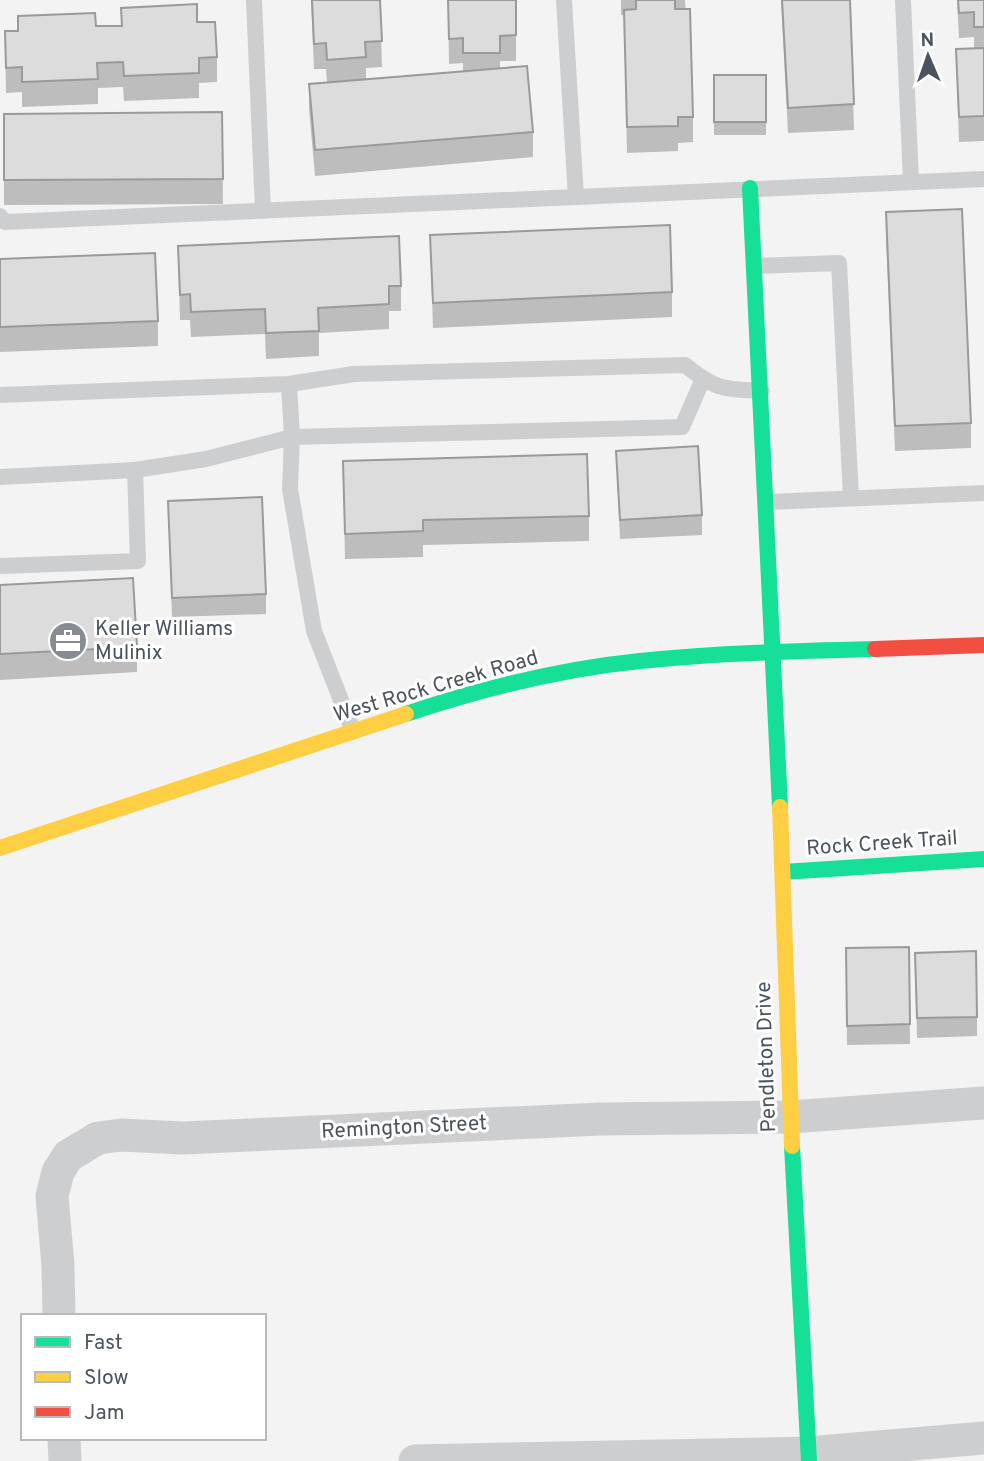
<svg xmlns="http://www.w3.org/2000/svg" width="984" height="1461" font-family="Overpass,sans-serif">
	<rect width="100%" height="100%" fill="#f3f3f3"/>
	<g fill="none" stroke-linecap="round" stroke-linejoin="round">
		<g stroke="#cdced0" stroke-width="16">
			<polyline points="254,0 263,211"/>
			<polyline points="564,0 576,197"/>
			<polyline points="903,0 911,182"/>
			<polyline points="0,216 5,222 984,179"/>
			<polyline points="754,266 839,263 851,498"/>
			<path d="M0,395L289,384L354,374L685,365C716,390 723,389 762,391"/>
			<polyline points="0,477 135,470 206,459 292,437 289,384"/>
			<polyline points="767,502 984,493"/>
			<polyline points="0,566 138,561 135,470"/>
			<polyline points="353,731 314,631 290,489 292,437 682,427 703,379"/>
		</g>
		<g stroke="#cdced0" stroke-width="33">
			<polyline points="59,1316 58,1266 52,1196 58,1172 68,1156 98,1138 121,1135 182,1138 601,1119 790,1117 984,1103"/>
			<polyline points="64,1438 65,1461"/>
			<polyline points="415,1461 808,1453 984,1438"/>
		</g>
		<g stroke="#16e098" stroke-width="16">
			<polyline points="750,188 780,807"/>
			<path d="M406,714C481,689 560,669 640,661C718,653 796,651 875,649"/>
			<polyline points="783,872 984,859"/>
			<polyline points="792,1146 809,1461"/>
		</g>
		<g stroke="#ffcf43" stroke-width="16">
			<polyline points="780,807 792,1146"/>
			<polyline points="0,848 406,714"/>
		</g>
		<polyline stroke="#f24e42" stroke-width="16" points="875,649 984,645"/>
	</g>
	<g fill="#bdbdbe">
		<polygon points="311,0 380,0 382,67 366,68 366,79 463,71 463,63 449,64 448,0 516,0 516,61 500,61 500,68 533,132 533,157 315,176 309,109 309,84 327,83 326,69 314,69"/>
		<polygon points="621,0 685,0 693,117 693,142 678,143 678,151 627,153 624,15 621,15"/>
		<polygon points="781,0 850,0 854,130 788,133"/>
		<polygon points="957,0 984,0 984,141 959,142 956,49 974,48 974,37 959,38"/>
		<polygon points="121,8 197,22 217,57 217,82 199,83 199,98 124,101 123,87 98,88 98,104 22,107 22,92 6,93 5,31 121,26"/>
		<rect x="714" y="75" width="52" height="60"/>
		<polygon points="222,112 223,204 4,205 4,114"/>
		<polygon points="886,212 971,423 971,448 895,451 886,237"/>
		<polygon points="430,235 672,292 672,317 433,328"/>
		<polygon points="178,246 401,286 401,311 389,311 389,329 319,333 319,356 266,359 265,334 191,337 190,320 180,320"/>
		<polygon points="0,259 158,321 158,346 0,352"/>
		<polygon points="616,451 702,515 702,535 620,539"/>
		<polygon points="343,461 589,516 589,541 423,545 423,557 345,559"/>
		<polygon points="168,501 266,594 266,614 172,617"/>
		<polygon points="0,585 137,647 137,672 0,680"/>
		<polygon points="909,947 910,1044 847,1045 846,948"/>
		<polygon points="915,953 977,1017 977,1036 917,1038"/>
	</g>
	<g fill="#dcdcdd" stroke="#9a9a9b" stroke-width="2">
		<polygon points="312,0 380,0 382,41 365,42 366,57 327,60 326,43 314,44"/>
		<polygon points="448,0 516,0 516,35 500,36 500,53 463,53 463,38 449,39"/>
		<polygon points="636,0 675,0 675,9 690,9 693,117 678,117 678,126 627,127 624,10 636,9"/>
		<polygon points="782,0 850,0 854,104 788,108"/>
		<polygon points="958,0 984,0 984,27 974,27 974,12 959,13"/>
		<polygon points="197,4 197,22 215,22 217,57 199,58 199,73 124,76 123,62 97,63 98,79 22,82 22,67 6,68 5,31 18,31 18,16 95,13 96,26 122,26 121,8"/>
		<polygon points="984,48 984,116 959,117 956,49"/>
		<polygon points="527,66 533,132 315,150 309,84"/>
		<rect x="714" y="75" width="52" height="47"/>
		<polygon points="222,112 223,179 4,180 4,114"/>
		<polygon points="962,209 971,423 895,426 886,212"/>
		<polygon points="670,225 672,292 433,303 430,235"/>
		<polygon points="399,236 401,286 389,286 389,304 318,308 319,331 266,333 265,309 191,312 190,294 180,295 178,246"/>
		<polygon points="155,253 158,321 0,327 0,259"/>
		<polygon points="698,446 702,515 620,520 616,451"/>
		<polygon points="587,454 589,516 423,520 423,531 345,534 343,461"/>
		<polygon points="262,497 266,594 172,598 168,501"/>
		<polygon points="133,578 137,647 0,654 0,585"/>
		<polygon points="909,947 910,1024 847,1026 846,948"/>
		<polygon points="976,951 977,1017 917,1018 915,953"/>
	</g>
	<defs>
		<symbol id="office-disc" viewBox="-11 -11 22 22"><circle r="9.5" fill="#868c92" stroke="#fff"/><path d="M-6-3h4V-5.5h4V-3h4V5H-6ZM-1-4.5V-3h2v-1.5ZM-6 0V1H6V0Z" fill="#fff"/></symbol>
	</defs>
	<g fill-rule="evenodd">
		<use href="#office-disc" x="46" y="619" width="44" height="44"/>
	</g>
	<g text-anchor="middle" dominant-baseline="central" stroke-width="6" stroke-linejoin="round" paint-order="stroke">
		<g font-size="21" fill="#4b545e" stroke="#fff" text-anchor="start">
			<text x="95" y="629">Keller Williams<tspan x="95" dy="24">Mulinix</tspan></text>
		</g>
		<g font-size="21" fill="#4b545e" stroke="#fff">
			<text transform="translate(436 687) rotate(-16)">West Rock Creek Road</text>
			<text transform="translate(882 844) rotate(-4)">Rock Creek Trail</text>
			<text transform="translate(767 1057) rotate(-92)">Pendleton Drive</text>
			<text transform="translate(404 1128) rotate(-3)">Remington Street</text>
		</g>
	</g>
	<rect x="21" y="1314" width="245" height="126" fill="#ffffff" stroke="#b7bbbf" stroke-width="2"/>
	<rect x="35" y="1337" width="35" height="10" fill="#16e098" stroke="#b7bbbf" stroke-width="2"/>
	<text x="84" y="1349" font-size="21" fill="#4b545e">Fast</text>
	<rect x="35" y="1372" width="35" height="10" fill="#ffcf43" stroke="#b7bbbf" stroke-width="2"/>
	<text x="84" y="1384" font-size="21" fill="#4b545e">Slow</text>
	<rect x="35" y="1407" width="35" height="10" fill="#f24e42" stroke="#b7bbbf" stroke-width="2"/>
	<text x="84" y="1419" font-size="21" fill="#4b545e">Jam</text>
	<g transform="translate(928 56) rotate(358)" stroke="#ffffff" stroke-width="5" paint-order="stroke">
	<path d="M0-5L12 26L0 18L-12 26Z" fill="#4b545e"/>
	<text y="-10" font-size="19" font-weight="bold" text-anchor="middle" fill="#4b545e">N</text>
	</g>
</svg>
